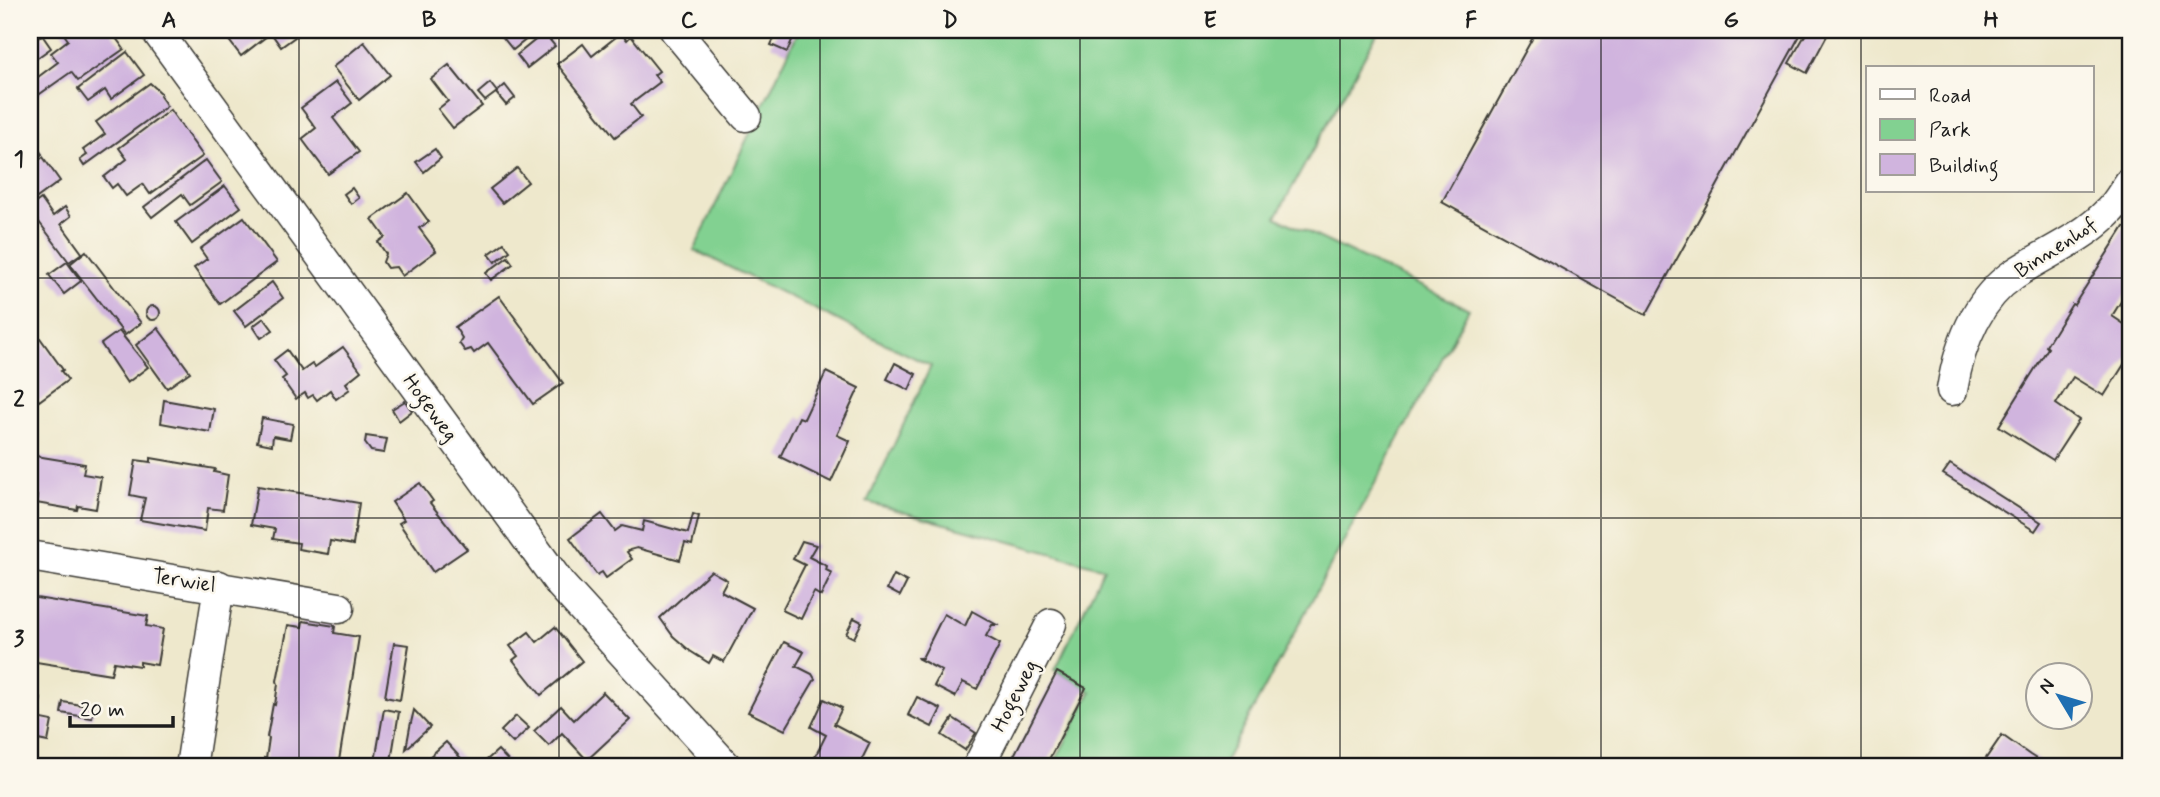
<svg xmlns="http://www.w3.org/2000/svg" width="2160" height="797" font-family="Mynerve,sans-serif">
	<rect width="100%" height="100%" fill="#fbf7ec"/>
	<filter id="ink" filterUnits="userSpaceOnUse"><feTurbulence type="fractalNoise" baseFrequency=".0143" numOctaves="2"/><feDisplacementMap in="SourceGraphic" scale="14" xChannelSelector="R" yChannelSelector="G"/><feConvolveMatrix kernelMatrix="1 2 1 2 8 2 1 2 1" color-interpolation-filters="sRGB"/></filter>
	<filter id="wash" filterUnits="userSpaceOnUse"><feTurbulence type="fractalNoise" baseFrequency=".00686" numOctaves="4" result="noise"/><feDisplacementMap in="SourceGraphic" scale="28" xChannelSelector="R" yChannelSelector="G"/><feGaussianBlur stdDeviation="1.57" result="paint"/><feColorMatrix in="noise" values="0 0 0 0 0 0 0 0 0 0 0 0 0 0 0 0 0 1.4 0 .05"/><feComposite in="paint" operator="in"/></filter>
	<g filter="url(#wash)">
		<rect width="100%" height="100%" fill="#eee8cc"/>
		<polygon fill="#82d191" stroke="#4f7656" stroke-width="2" points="799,30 1379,30 1276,217 1469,309 1222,767 1052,767 1091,692 1055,670 1104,568 867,502 931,366 694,250"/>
		<g id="blocks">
			<g fill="#d0b4de">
				<polygon points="61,30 110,30 124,49 78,81 71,72 37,96 30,83 58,62 51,53 68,40"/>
				<polygon points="221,30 296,30 299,34 281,47 271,33 241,56"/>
				<polygon points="497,30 538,30 513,50"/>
				<polygon points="772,30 796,31 787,52 771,45 777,32"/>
				<polygon points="1537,30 1803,30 1646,315 1442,202"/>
				<polygon points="1808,30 1830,30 1807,73 1789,63"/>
				<polygon points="544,33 555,46 527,68 517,55"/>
				<polygon points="621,33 627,40 631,36 659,71 654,75 660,82 631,104 641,117 615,137 557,64 583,44 592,56"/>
				<polygon points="42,35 51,48 30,63 30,44"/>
				<polygon points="364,42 390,75 359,100 333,67"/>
				<polygon points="127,52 144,75 111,99 105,90 88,102 78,89"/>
				<polygon points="449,65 482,106 453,128 438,109 448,101 431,79"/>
				<polygon points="336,82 352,103 333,118 359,152 328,174 302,139 316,128 301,108"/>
				<polygon points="150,83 161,93 160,96 167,106 84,166 80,160 87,155 83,150 105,134 96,122"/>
				<polygon points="490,83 497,92 485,101 478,93"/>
				<polygon points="505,85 515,98 506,105 496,93"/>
				<polygon points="170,110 203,156 150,194 143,184 126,196 117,184 112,188 104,177 127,159 119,148"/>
				<polygon points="30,137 42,154 30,164"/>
				<polygon points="435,149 441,158 424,172 416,162"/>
				<polygon points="43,157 60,181 30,203 30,167"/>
				<polygon points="206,160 222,182 190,205 182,194 152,217 144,207"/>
				<polygon points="517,168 528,182 502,203 490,189"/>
				<polygon points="225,186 241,207 192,244 176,222"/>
				<polygon points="352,188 359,198 351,204 344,194"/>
				<polygon points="408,193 429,222 419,228 436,251 402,276 396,267 387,268 383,262 386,254 378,242 385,237 372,219"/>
				<polygon points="41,199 53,216 65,207 71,216 61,224 82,253 69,262 30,210 30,207"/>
				<polygon points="244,217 277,262 220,304 194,268 207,259 200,249"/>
				<polygon points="2124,227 2130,231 2130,287 2112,316 2130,328 2130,355 2104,396 2073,377 2056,404 2079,420 2053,460 1999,426 2048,348 2046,346 2072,304 2074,305"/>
				<polygon points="504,243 510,251 495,262 489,254"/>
				<polygon points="86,251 141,323 125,335 70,264"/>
				<polygon points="508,257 513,264 491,280 486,273"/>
				<polygon points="67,262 81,281 64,294 49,275"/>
				<polygon points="272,282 283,298 246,326 234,311"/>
				<polygon points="499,296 563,383 533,404 488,343 474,353 471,349 465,351 459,343 462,338 455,327"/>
				<circle cx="153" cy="313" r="7"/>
				<polygon points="264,318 273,330 261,338 253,326"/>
				<polygon points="30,324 63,370 61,371 68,380 39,401 30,389"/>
				<polygon points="158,328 190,372 167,388 136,345"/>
				<polygon points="119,331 148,367 127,383 101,344"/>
				<polygon points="343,347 361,371 346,383 350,389 336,399 330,390 317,400 313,395 308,398 305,393 296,399 282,379 286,376 274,360 287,350 302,371 312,364 315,367"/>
				<polygon points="895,363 916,374 909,390 887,379"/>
				<polygon points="826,372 859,388 837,435 850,441 831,482 780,457 799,417 804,419"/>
				<polygon points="164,400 214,409 210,432 161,423"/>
				<polygon points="405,401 412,411 399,421 392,409"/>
				<polygon points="262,418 293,424 290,439 273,436 272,445 257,442"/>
				<polygon points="366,436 387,439 384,453 371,451 365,443"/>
				<polygon points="30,455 85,464 83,474 101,477 96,509 78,506 77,510 36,503 37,496 30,495"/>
				<polygon points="151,458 215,469 214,472 228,475 223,510 208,508 205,531 140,520 145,498 130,495 136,460 151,462"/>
				<polygon points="1950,464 2041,522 2035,531 1943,474"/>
				<polygon points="420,483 433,501 430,503 467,549 433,572 399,523 404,520 392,502"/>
				<polygon points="258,486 359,503 353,545 330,541 328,554 298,549 299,543 273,539 275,529 251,525"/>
				<polygon points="602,514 615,531 622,526 642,531 644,521 688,533 693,514 699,516 692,545 685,543 680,560 637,548 630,550 627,552 632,559 606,578 602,572 597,575 570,538"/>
				<polygon points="802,541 816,545 809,557 827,566 826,570 832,573 821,596 814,592 801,619 782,610 805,565 793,559"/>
				<polygon points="711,571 727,580 721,591 753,608 724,662 713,656 709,663 690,651 673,636 660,618"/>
				<polygon points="894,575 907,582 900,596 887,589"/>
				<polygon points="30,597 148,616 146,626 163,629 157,665 140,662 140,666 114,662 111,674 30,661 32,648 30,648"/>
				<polygon points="972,611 997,625 992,625 986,636 1000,644 977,689 963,682 955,697 934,686 942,671 917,658 922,658 944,614 965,626"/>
				<polygon points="854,618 862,622 854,638 846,634"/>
				<polygon points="303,621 335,626 334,633 359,637 338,767 263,767 264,758 266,759 269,738 267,737 273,704 275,705 278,684 277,681 288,625 302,627"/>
				<polygon points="555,627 582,661 541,695 513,660 518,656 510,646 529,632 537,642"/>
				<polygon points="784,642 804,652 796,666 812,674 815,679 785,730 748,712"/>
				<polygon points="394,643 409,645 400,700 385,697"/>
				<polygon points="1057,672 1086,688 1045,767 1008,767"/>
				<polygon points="603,692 630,720 587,760 562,733 549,746 534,731 561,706 574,720"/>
				<polygon points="30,697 41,698 39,709 30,708"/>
				<polygon points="917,697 941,709 932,727 908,715"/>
				<polygon points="824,699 842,708 834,724 870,743 858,767 810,767 826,735 811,727"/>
				<polygon points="63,702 94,707 92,718 61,713"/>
				<polygon points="384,709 399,712 390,767 374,767"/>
				<polygon points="414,710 430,727 406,749 410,727"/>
				<polygon points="516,716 529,728 513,743 501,731"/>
				<polygon points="37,718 52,721 48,742 33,739"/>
				<polygon points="953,718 976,733 965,750 942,735"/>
				<polygon points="2002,735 2030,755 2049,767 1980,767"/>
				<polygon points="446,742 469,767 418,767"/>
				<polygon points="498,750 514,767 479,767"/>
			</g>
		</g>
	</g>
	<g filter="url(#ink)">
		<use href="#blocks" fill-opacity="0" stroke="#3c3b36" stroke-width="2"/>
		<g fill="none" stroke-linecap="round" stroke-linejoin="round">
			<defs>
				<g id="street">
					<polyline points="156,30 561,585 727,767"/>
					<polyline points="675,30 746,116"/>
					<path d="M1952,390C1959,347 1976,300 2014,274C2045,253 2081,240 2108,212C2117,204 2123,192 2130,182"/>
					<polyline points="30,556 339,608"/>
					<polyline points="191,767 219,586"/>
					<polyline points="978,767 1051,624"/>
				</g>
			</defs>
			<use href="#street" stroke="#3c3b36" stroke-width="33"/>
			<use href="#street" stroke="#fff" stroke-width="30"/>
		</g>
	</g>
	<path fill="none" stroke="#1c1c1c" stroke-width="2" stroke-opacity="0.55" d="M299,30V767M559,30V767M820,30V767M1080,30V767M1340,30V767M1601,30V767M1861,30V767M30,278H2130M30,518H2130"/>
	<g text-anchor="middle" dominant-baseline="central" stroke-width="5" stroke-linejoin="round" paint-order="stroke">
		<g font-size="21" fill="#1c1c1c" stroke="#fbf7ec">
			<text transform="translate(2056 248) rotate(-33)">Binnenhof</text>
			<text transform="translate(430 408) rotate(54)">Hogeweg</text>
			<text transform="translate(184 581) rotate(9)">Terwiel</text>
			<text transform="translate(1015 696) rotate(-63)">Hogeweg</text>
		</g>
	</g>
	<rect width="2160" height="797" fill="none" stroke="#fbf7ec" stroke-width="77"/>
	<rect x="1866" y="66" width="228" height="126" fill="#fbf7ec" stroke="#a29f99" stroke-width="2"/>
	<rect x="1880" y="89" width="35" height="10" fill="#ffffff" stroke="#a29f99" stroke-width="2"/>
	<text x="1929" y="102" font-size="21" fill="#1c1c1c">Road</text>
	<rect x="1880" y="119" width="35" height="21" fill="#82d191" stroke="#a29f99" stroke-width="2"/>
	<text x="1929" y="136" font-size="21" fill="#1c1c1c">Park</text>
	<rect x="1880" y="154" width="35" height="21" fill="#d0b4de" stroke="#a29f99" stroke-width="2"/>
	<text x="1929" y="172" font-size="21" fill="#1c1c1c">Building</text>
	<g transform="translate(2059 696) rotate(308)"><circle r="33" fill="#fbf7ec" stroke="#a29f99" stroke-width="2"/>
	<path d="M0-5L12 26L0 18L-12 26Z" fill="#1f6fb2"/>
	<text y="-10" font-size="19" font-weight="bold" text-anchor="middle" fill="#1c1c1c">N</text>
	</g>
	<path d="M70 716v10h103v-10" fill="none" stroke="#1c1c1c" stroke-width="3.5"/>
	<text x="80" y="716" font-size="21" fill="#1c1c1c" stroke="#fbf7ec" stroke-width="5" paint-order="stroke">20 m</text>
	<rect x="38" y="38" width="2084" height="720" fill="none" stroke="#1c1c1c" stroke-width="2.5"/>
	<g font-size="23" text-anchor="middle" font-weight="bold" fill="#1c1c1c">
		<text x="169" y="27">A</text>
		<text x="429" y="27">B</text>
		<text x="689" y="27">C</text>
		<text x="950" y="27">D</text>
		<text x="1210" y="27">E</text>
		<text x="1471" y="27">F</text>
		<text x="1731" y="27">G</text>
		<text x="1991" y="27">H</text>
		<text x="19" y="166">1</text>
		<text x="19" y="406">2</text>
		<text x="19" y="646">3</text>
	</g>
</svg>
